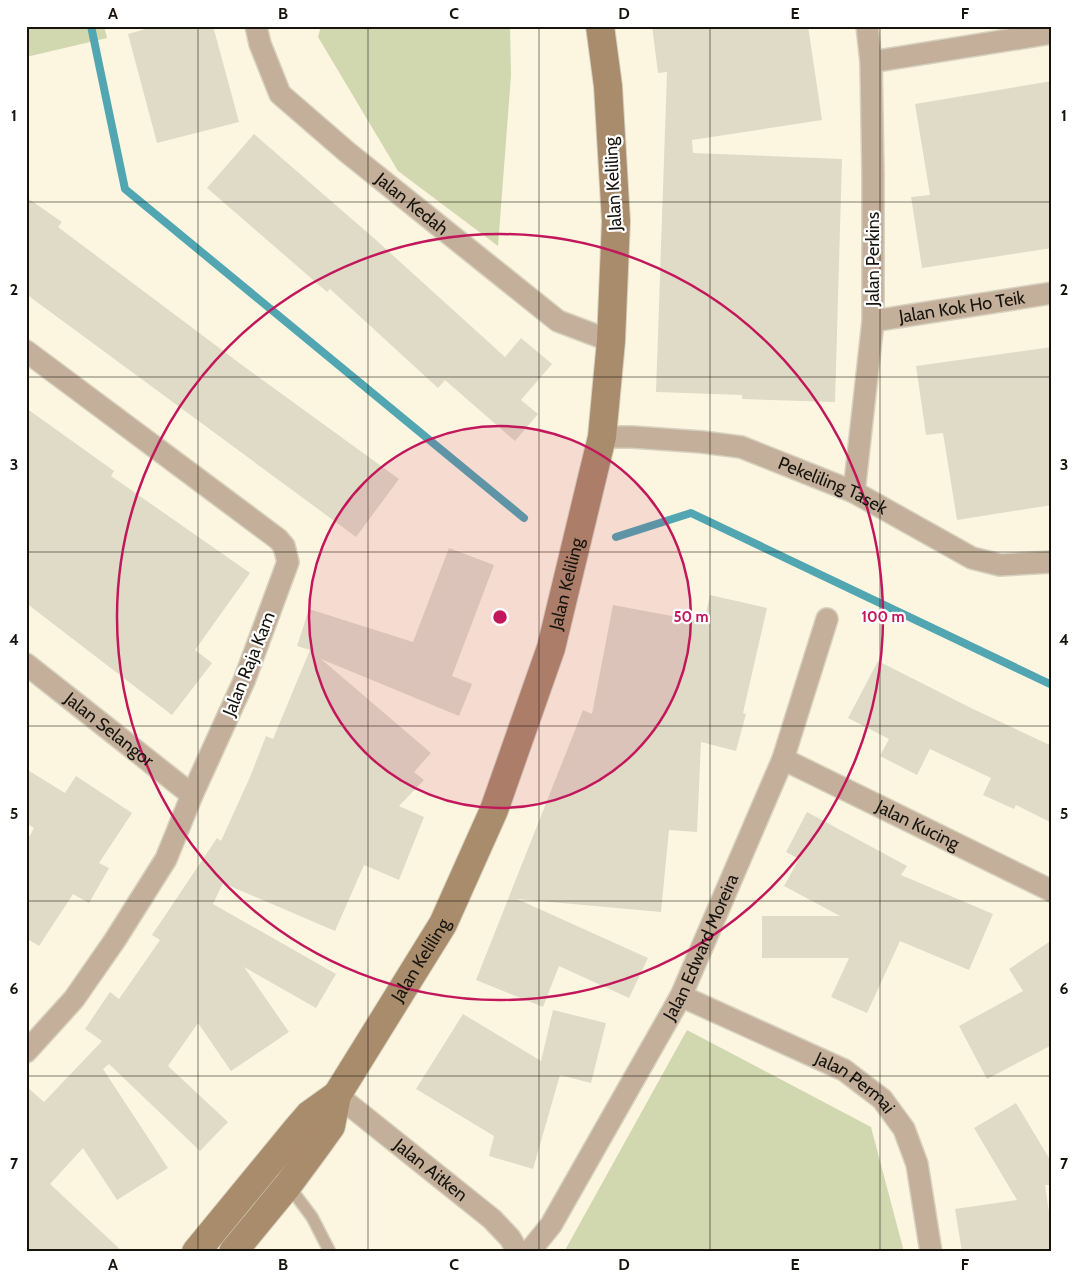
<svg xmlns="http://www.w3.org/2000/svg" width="1078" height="1278" font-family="Cabin,sans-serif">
	<rect width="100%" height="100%" fill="#fcf6e1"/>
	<g fill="#d1d7af">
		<polygon points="26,26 104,26 107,38 26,57"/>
		<polygon points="321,26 510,26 511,75 498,246 398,171 318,37"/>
		<polygon points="687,1030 871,1127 904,1252 564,1252"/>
	</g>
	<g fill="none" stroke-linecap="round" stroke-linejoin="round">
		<g stroke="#51a6b1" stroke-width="8">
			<polyline points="91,26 125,189 524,518"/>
			<polyline points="616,537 691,513 1052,685"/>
		</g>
	</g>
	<g fill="#e0dbc6">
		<polygon points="156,26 213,26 239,122 157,143 128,34"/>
		<polygon points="652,26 808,26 822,120 692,140 693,153 842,159 835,402 742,399 742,395 656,392 667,72 658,73"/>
		<polygon points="1052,81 1052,248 922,268 911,197 930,195 915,104"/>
		<polygon points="254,134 376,240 505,357 521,338 552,364 521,400 538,414 515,441 445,380 438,388 330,289 327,292 207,188"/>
		<polygon points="26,197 62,222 58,227 242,365 399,479 356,537 26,294"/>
		<polygon points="1052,347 1052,505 957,520 943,433 926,435 916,366"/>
		<polygon points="26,408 114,471 111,476 250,573 195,650 212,663 172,715 26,603"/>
		<polygon points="449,548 494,565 452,676 472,684 459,716 321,659 431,753 414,772 424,780 399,806 424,817 399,880 364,865 335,931 223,883 213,904 336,974 316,1008 244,967 289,1032 231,1071 198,1023 168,1066 228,1122 200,1151 109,1064 103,1069 168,1168 117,1200 83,1148 50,1184 123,1252 26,1252 26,1086 44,1102 102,1041 85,1029 110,992 119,999 160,940 152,935 217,838 221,841 250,777 266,736 273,739 310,650 297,646 309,609 413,642"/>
		<polygon points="710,595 767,608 743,713 746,714 736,751 701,742 697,832 669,830 661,912 517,899 648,958 629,998 559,966 543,1007 476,980 583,710 592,714 613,605 704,622"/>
		<polygon points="878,661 973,709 1052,746 1052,823 1016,805 1014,809 983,795 991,778 930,749 917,775 880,756 889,739 848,718"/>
		<polygon points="26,769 65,793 76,776 132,813 99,863 109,868 89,903 73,894 39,946 26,938 26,843 34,828 26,823"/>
		<polygon points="807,812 907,866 901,875 993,914 969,970 900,941 867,1013 831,997 849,958 762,958 762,916 840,916 784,886 799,859 786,852"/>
		<polygon points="1052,940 1052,1045 987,1079 959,1026 1023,991 1009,969"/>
		<polygon points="553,1010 606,1023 591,1083 560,1075 533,1169 489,1156 494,1136 416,1089 463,1014 541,1061"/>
		<polygon points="1016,1103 1052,1163 1052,1185 1045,1185 1052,1233 1052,1252 962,1252 955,1209 1017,1200 974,1128"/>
	</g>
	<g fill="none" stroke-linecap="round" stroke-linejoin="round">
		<defs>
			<polyline id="service" points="288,1185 312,1217 330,1252"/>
			<g id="minor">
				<path id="s1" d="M256,26L260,44L280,94L347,152L558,321L611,341"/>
				<polyline points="871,62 1052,33"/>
				<path id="s2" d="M873,321L1052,293"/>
				<polyline points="26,351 278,539 284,546 288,562 244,681 192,795 166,859 115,940 74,999 26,1052"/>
				<path id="s3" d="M602,437H632L702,442L741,447L854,492L972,558L1000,565L1052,562"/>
				<polyline points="854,492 873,321 873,175 871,62 867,26"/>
				<path id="s4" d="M26,664L192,795"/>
				<path id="s5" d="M783,759L1052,891"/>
				<path id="s6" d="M681,996L844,1070L882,1099L904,1129L917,1164L931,1252"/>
				<path id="s7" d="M337,1095L492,1219L510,1238L518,1252"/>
				<path id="s8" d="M529,1252L551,1225L681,996L783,759L827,619"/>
			</g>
			<g id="secondary">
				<polyline points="196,1252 297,1129 309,1115 337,1095"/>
				<path id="s9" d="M233,1252L288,1185L316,1147L331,1126L337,1095L443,924L494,810L551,648L602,437L611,341L616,221L608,86L600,26"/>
			</g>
		</defs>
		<use href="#service" stroke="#d7d2bf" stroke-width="14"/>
		<use href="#minor" stroke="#d7d2bf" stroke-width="24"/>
		<use href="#secondary" stroke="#d7d2bf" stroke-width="30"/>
		<use href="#service" stroke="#c3af9a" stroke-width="11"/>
		<use href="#minor" stroke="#c3af9a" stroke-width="21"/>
		<use href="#secondary" stroke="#a98c6c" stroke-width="28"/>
	</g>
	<path fill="none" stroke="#16140d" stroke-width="1" stroke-opacity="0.55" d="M198,26V1252M368,26V1252M539,26V1252M710,26V1252M880,26V1252M26,202H1052M26,377H1052M26,552H1052M26,726H1052M26,901H1052M26,1076H1052"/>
	<circle cx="500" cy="617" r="191" fill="#c2185b" fill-opacity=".12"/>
	<g fill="none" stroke="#c2185b" stroke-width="2.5">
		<circle cx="500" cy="617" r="191"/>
		<circle cx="500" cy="617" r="383"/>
	</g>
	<g text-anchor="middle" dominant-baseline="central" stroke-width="4.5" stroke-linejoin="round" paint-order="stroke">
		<g font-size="18" fill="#16140d" stroke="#fff">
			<text transform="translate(613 184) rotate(-93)">Jalan Keliling</text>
			<text stroke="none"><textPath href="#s1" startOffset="244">Jalan Kedah</textPath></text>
			<text transform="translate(873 259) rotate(-90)">Jalan Perkins</text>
			<text stroke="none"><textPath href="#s2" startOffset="90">Jalan Kok Ho Teik</textPath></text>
			<text stroke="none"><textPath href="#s3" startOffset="239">Pekeliling Tasek</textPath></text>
			<text stroke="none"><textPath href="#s9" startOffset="755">Jalan Keliling</textPath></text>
			<text transform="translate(249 664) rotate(-68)">Jalan Raja Kam</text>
			<text stroke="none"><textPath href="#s4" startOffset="106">Jalan Selangor</textPath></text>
			<text stroke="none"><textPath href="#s5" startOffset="150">Jalan Kucing</textPath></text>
			<text stroke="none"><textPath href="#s8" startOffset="351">Jalan Edward Moreira</textPath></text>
			<text stroke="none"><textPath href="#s9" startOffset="350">Jalan Keliling</textPath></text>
			<text stroke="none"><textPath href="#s6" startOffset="195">Jalan Permai</textPath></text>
			<text stroke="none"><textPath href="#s7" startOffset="120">Jalan Aitken</textPath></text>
		</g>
	</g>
	<circle cx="500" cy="617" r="8" fill="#c2185b" stroke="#fff" stroke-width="2.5"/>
	<g font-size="15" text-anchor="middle" font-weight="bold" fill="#c2185b" stroke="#fff" stroke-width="4.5" stroke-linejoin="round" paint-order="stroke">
		<text x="691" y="622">50 m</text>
		<text x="883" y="622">100 m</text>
	</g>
	<rect width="1078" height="1278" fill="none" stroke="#ffffff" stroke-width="55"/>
	<rect x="28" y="28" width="1022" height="1222" fill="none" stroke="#16140d" stroke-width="2"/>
	<g font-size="16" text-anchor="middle" font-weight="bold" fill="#16140d">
		<text x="113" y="19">A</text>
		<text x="283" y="19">B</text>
		<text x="454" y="19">C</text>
		<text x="624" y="19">D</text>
		<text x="795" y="19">E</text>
		<text x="965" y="19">F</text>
		<text x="14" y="121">1</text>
		<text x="1064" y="121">1</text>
		<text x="14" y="295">2</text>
		<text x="1064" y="295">2</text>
		<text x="14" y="470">3</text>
		<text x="1064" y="470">3</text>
		<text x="14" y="645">4</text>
		<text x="1064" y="645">4</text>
		<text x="14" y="819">5</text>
		<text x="1064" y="819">5</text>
		<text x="14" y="994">6</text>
		<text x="1064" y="994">6</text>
		<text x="14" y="1169">7</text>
		<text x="1064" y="1169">7</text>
		<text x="113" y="1270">A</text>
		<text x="283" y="1270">B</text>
		<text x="454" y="1270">C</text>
		<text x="624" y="1270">D</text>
		<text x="795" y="1270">E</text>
		<text x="965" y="1270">F</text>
	</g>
</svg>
